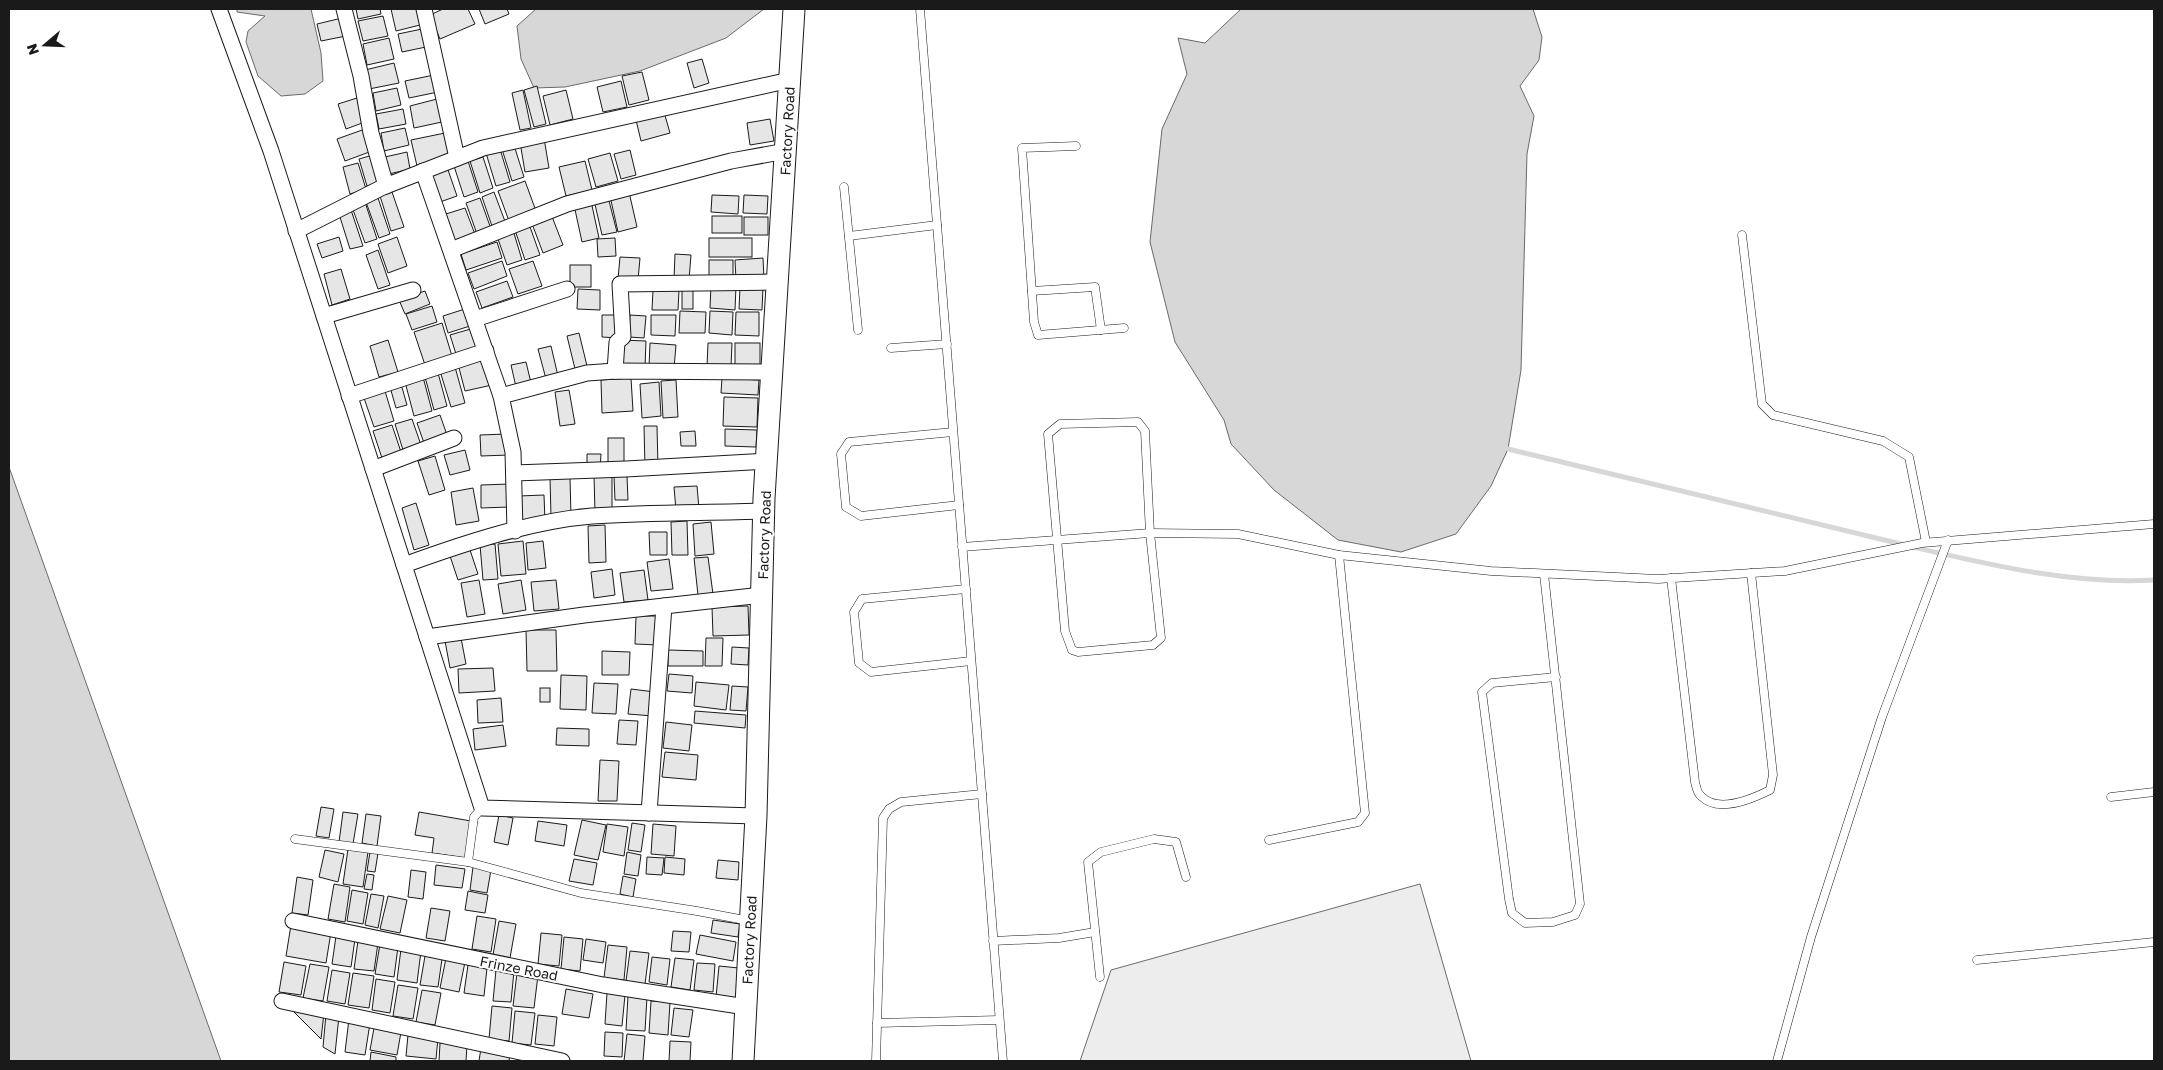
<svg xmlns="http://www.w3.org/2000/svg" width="2163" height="1070" font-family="'Golos Text',sans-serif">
	<rect width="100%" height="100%" fill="#fff"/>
	<polygon fill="#ededed" stroke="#6a6a6a" points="1420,884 1471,1061 1080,1061 1111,970"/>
	<g fill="#d7d7d7" stroke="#6a6a6a">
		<polygon points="237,9 311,9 321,53 323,81 305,94 281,96 258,76 246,42 248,31 265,16 237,12"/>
		<polygon points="536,9 764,9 726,38 640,71 565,87 534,88 521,59 517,26"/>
		<polygon points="1241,9 1533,9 1542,37 1539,60 1520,86 1534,116 1527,154 1521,370 1508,449 1491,486 1456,534 1401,552 1338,540 1274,490 1231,444 1224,420 1175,342 1150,242 1162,129 1187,74 1178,38 1205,43"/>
		<polygon points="9,467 221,1061 9,1061"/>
	</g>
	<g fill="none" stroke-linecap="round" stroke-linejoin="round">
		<g stroke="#d7d7d7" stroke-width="5">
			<polyline points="1508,449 1905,545"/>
			<path d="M1913,547C1991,565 2074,585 2154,580"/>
		</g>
	</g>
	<g fill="#e6e6e6" stroke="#1a1a1a">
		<polygon points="356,9 380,9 381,14 358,19"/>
		<polygon points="391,9 417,9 420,25 396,31"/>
		<polygon points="443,9 468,9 475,24 440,39 430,15"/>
		<polygon points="479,9 507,9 509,14 485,24"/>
		<polygon points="383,16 388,36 363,41 358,21"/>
		<polygon points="342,18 346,36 321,41 317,24"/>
		<polygon points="422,29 426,47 402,52 398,34"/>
		<polygon points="389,38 394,59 367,65 363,44"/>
		<polygon points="702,59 709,83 694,88 687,63"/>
		<polygon points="394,63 399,83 369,89 365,70"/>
		<polygon points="642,72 649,100 629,105 622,76"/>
		<polygon points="434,75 438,92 409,98 405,81"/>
		<polygon points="621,81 627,107 603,112 597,87"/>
		<polygon points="537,86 546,124 534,127 524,90"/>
		<polygon points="397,88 401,105 376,111 373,93"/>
		<polygon points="523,90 531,128 520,130 512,93"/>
		<polygon points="566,90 573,119 550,125 543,96"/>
		<polygon points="357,98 365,122 346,129 338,104"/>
		<polygon points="437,99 442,122 414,128 410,106"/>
		<polygon points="403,109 406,124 379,129 376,114"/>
		<polygon points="664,112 670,133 641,141 636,120"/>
		<polygon points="770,119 774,141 750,145 747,123"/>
		<polygon points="405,128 409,145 384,151 381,133"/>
		<polygon points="365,129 372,151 345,161 337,139"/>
		<polygon points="445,133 451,159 417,166 411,140"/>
		<polygon points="544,138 549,168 525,172 520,142"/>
		<polygon points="513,142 524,177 512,181 501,146"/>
		<polygon points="500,149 510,182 496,186 486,153"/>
		<polygon points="630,150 636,175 621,179 614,154"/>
		<polygon points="407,152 410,169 389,174 385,157"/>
		<polygon points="610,153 618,181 596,187 588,159"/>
		<polygon points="373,155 380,182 367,186 359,159"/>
		<polygon points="483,157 493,188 480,193 470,161"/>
		<polygon points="468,161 478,192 464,197 454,166"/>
		<polygon points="585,161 592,190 566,196 559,167"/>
		<polygon points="358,163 366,189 350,194 343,167"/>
		<polygon points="446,164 457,196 437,203 425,172"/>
		<polygon points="525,181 536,211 509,221 498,191"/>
		<polygon points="392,192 404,227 391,231 380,196"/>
		<polygon points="494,192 506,224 493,229 482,197"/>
		<polygon points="629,192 637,227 618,232 610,196"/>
		<polygon points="712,195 739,196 738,214 711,212"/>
		<polygon points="744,195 768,196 767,214 743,213"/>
		<polygon points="608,197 617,232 602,235 594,200"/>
		<polygon points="378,198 390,234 379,238 366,202"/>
		<polygon points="480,198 491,229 477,234 466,203"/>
		<polygon points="591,201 599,238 582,242 574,205"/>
		<polygon points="365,202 377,239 365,243 352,207"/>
		<polygon points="465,208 476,237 456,244 446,214"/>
		<polygon points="351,210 363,246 350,249 339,214"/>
		<polygon points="551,214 563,245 543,253 531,221"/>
		<rect x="712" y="216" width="30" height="17"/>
		<rect x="744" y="217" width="24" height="18"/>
		<polygon points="529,224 540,255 525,260 515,230"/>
		<polygon points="513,230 522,260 507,265 497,236"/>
		<polygon points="339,237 343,251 322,258 317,244"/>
		<polygon points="397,237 407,266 388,273 378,244"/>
		<polygon points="615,238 616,256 598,257 597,239"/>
		<rect x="709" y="238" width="43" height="19"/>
		<polygon points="497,242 502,258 466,270 461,254"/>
		<polygon points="378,250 390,285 378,289 366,255"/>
		<polygon points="675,254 691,255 689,280 674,279"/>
		<polygon points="620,257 640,258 638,280 618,279"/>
		<polygon points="763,258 764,279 736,280 735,260"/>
		<rect x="709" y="260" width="24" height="19"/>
		<polygon points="502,261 507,276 474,289 468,273"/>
		<polygon points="533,261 542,286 518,294 509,269"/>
		<rect x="570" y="265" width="21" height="22"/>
		<polygon points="341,269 350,299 332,305 324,274"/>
		<polygon points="507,281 513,297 482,308 476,292"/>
		<polygon points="711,285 736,286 735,310 710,308"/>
		<rect x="682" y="287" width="11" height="22"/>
		<polygon points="740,287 763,287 762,310 739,309"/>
		<polygon points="578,289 600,290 600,310 577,309"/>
		<polygon points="653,290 679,290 678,310 652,310"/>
		<polygon points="425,291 430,304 405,314 399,300"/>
		<polygon points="432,306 437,322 412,330 406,314"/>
		<polygon points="468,308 473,325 448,333 443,316"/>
		<polygon points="680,311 706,312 705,333 679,333"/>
		<polygon points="710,311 733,312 732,335 709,333"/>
		<polygon points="736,312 759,312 759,336 735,335"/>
		<polygon points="602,315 620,315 619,338 602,337"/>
		<polygon points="630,315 646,316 644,338 629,337"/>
		<polygon points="651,315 676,315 675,336 651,335"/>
		<polygon points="442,323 452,356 425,365 414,332"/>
		<polygon points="474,328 480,347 456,354 450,335"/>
		<polygon points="579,333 588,370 576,373 567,336"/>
		<polygon points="388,340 398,372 379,377 370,346"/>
		<polygon points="621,340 646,341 645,367 619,366"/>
		<polygon points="650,343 676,345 674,368 649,367"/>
		<polygon points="708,343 732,343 731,367 707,367"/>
		<rect x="735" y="343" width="25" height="24"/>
		<polygon points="551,346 558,376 546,379 538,349"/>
		<polygon points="486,358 492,385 465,391 458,364"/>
		<polygon points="526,362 531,383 516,387 511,365"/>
		<polygon points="455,367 465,403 451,407 440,371"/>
		<polygon points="438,373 447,406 434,410 425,377"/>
		<polygon points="423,377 432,411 414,416 405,382"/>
		<polygon points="631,378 633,411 602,413 601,380"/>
		<polygon points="722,378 759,380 758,395 721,393"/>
		<polygon points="676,380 678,417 663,418 661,381"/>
		<polygon points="659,382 661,416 642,418 640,384"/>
		<polygon points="401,384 407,405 396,408 390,387"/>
		<polygon points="569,390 575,424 560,426 555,392"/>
		<polygon points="385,391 394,421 374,427 364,398"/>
		<polygon points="724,397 758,398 757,427 723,426"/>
		<polygon points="440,415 447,435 424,443 417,423"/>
		<polygon points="412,419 421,445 403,450 395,424"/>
		<polygon points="392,425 401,452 382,458 373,431"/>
		<polygon points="644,426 657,426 658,467 645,468"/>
		<polygon points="725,429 757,430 756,447 725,446"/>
		<polygon points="695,431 696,446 681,446 680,432"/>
		<polygon points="506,434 509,455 481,456 480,435"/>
		<rect x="608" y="438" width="16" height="30"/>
		<polygon points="465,450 470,470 450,475 444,455"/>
		<polygon points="587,454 601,454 600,470 587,470"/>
		<polygon points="435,456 445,490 429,495 418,461"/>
		<polygon points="594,475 612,475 612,513 595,513"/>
		<polygon points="614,476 627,476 628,500 615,500"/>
		<polygon points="550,477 570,477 571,516 551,517"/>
		<polygon points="510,484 509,507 481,508 481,485"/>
		<polygon points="697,486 699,509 676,510 674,487"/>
		<polygon points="473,488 479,521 456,525 451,492"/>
		<polygon points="544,495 545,521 520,522 519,496"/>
		<polygon points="416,503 429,545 414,550 402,508"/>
		<polygon points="687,521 688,555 672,555 671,522"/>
		<polygon points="711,522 714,554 695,556 693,524"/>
		<polygon points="605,525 606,562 589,563 588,526"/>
		<polygon points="649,532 667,532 667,555 650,555"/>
		<polygon points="523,541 526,574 501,576 498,544"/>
		<polygon points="543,541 546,568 528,570 526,543"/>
		<polygon points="495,544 498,579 483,580 480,545"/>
		<polygon points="469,547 478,574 458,580 449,553"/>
		<polygon points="708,557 713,594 698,595 694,558"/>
		<polygon points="669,559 673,589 651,591 647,562"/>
		<polygon points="612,569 615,595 594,598 591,572"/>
		<polygon points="644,570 648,600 624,602 620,573"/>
		<polygon points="479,580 485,614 467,617 461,583"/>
		<polygon points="521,580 526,610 503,614 498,584"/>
		<polygon points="556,580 559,609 534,611 531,582"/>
		<polygon points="748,606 749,635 713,636 712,607"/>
		<polygon points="636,616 659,616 658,645 635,644"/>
		<polygon points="526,630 556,630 557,671 527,671"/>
		<polygon points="461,638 466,664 450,668 445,641"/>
		<polygon points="706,638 723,638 722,666 705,666"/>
		<polygon points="732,647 749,648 748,665 731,664"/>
		<polygon points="668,650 703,651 703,666 668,666"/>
		<polygon points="602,651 630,652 629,675 602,675"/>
		<polygon points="493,668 495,691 459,693 458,669"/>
		<polygon points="669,674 693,676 692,693 667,691"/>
		<polygon points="561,675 587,676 586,710 560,709"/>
		<polygon points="696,682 729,685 726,710 694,706"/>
		<polygon points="594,683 618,684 616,714 592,713"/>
		<polygon points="732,686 748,687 746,711 730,710"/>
		<rect x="540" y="688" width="10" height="14"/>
		<polygon points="631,689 655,692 653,716 628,714"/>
		<polygon points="501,698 503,722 478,723 477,700"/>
		<polygon points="695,711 746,715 745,728 694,723"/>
		<polygon points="619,720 638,721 636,745 617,744"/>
		<polygon points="666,722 692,725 689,751 663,748"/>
		<polygon points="503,725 506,746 475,750 473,729"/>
		<polygon points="557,728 589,729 589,746 556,745"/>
		<polygon points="665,752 698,755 696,780 662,777"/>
		<polygon points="600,760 619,761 617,801 598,801"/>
		<polygon points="321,807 334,809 329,838 316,836"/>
		<polygon points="343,812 358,814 353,844 339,842"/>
		<polygon points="419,812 471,821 465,858 432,853 434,838 415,835"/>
		<polygon points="366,814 381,816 377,846 362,843"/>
		<polygon points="499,815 513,818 508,845 494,842"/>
		<polygon points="582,820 606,825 598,860 574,855"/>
		<polygon points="538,821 567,825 564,846 535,841"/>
		<polygon points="632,823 645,825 641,852 628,850"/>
		<polygon points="607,824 628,827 624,856 603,852"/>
		<polygon points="653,824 676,826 674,856 651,854"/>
		<polygon points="348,849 368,852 363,887 343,884"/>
		<polygon points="325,850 344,854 338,882 319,877"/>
		<polygon points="370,852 378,853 375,872 367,871"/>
		<polygon points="627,852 641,855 638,876 624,874"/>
		<polygon points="647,857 664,858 662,875 646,874"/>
		<polygon points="665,857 685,859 684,875 664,873"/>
		<polygon points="574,859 597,863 593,885 569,881"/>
		<polygon points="718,860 739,862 738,880 716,878"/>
		<polygon points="436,865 465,869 462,888 434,885"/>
		<polygon points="473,867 491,870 487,893 470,890"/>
		<polygon points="411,870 426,872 423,899 408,897"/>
		<polygon points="367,874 374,875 372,890 364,889"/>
		<polygon points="623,876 636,879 633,897 620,894"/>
		<polygon points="297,877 313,880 308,915 292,913"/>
		<polygon points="334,884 350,887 345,922 328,919"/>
		<polygon points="352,890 368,893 363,924 347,921"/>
		<polygon points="468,891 488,895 485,913 465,910"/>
		<polygon points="371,894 384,896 378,928 365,925"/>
		<polygon points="388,896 407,900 400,933 380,929"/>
		<polygon points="431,908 450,911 445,941 426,938"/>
		<polygon points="477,916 496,919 491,952 472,949"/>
		<polygon points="713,920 740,924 738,937 711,933"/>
		<polygon points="499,921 516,924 510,958 493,955"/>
		<polygon points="291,925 331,932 326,963 286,956"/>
		<polygon points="673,931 691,932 689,952 671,951"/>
		<polygon points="541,933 562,935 559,966 538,964"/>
		<polygon points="700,935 736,942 733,961 696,954"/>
		<polygon points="336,936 355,939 351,967 332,964"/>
		<polygon points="564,937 583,939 580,971 561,969"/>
		<polygon points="586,939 606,942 603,963 583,960"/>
		<polygon points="358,941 378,943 374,971 354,969"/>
		<polygon points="380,944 398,947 394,977 375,974"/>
		<polygon points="608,945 627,947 624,980 604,978"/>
		<polygon points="401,949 421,951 417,983 397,980"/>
		<polygon points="630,951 649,953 645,984 626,981"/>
		<polygon points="425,956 442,959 438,987 420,985"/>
		<polygon points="652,957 670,959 667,985 649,982"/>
		<polygon points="446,958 465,962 459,992 440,988"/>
		<polygon points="675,958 694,960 690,990 671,987"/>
		<polygon points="284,962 306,966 301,995 279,992"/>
		<polygon points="697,963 715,964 713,992 694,990"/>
		<polygon points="310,964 329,967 323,1001 303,998"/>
		<polygon points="468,965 487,968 484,996 464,993"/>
		<polygon points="719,966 739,968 737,999 716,997"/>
		<polygon points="332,970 350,973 345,1004 327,1001"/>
		<polygon points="496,970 514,971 511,1002 493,1001"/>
		<polygon points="353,973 374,976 369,1008 348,1005"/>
		<polygon points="517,973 538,975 534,1008 513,1006"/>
		<polygon points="376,979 395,982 390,1013 372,1010"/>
		<polygon points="398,985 418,988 413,1019 393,1016"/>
		<polygon points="566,989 593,994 589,1018 562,1014"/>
		<polygon points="422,990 441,993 435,1025 416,1022"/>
		<polygon points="607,993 625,995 622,1026 605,1024"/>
		<polygon points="628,996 647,997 645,1031 626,1030"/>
		<polygon points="651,1001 670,1002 668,1035 649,1033"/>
		<polygon points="492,1006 512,1008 509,1041 489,1039"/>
		<polygon points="674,1008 693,1010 689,1037 671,1035"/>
		<polygon points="291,1009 324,1013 321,1039"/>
		<polygon points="515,1011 535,1013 531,1045 512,1043"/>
		<polygon points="326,1014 339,1016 335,1054 323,1047"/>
		<polygon points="538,1015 557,1017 554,1046 535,1044"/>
		<polygon points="349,1019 370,1023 365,1055 345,1052"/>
		<polygon points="374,1028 401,1032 397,1055 370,1050"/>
		<polygon points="605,1032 623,1033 622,1057 604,1056"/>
		<polygon points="627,1034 645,1036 643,1061 624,1061"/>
		<polygon points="408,1035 438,1038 436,1059 406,1056"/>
		<polygon points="670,1041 691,1042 690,1061 669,1061"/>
		<polygon points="440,1043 467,1045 466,1061 439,1061"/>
		<polygon points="481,1048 510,1052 509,1061 479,1061"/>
		<polygon points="371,1052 396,1057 396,1061 370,1061"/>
	</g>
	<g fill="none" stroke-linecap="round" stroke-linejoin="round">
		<defs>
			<g id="lane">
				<polyline points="920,9 1003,1061"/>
				<polyline points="1076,146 1022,148 1034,322 1038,335 1124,328"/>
				<polyline points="844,187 858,330"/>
				<polyline points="1742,235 1762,404 1773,415 1883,441 1909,457 1926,542"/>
				<polyline points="849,236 937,225"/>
				<polyline points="1032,291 1095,287 1101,330"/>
				<polyline points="891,348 947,344"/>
				<polygon points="1138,422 1145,431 1150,533 1161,638 1153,645 1078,652 1072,650 1065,631 1048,434 1060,424"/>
				<polyline points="953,432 849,442 841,454 846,507 861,516 959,505"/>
				<polyline points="962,547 1150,533 1238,534 1339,555 1491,571 1658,579 1785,571 1922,543 2154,524"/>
				<polyline points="1544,574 1580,904 1575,915 1553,922 1525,923 1512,913 1509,899 1482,692 1492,683 1556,677"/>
				<path d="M1671,578L1695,782C1696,786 1697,793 1701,796C1718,814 1752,799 1770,790L1773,775L1751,573"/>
				<polyline points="966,589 862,599 854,612 859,663 871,672 971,661"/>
				<polyline points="2111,797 2154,792"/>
				<polyline points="295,839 468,862 581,893 697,911 750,921"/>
				<polyline points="1269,840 1358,822 1365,813 1339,555"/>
				<polyline points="468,862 474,817 482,808"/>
				<polyline points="993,941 1059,938 1095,932"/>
				<polyline points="1977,960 2154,942"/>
				<polyline points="1100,977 1088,862 1101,852 1154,839 1176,842 1186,877"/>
				<polyline points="877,1023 999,1020"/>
				<polyline points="876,1061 883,818 889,809 901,802 982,794"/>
				<polyline points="1777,1061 1811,937 1882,717 1948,540"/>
			</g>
			<g id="street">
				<polyline points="219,9 271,151 482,808 756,816"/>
				<polyline points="344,9 361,76 371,133 386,186"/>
				<polyline points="424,9 457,158"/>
				<polyline points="423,171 501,396 513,452 515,531"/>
				<polyline points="296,231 383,187 483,148 790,80"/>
				<polyline points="451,250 567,204 731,161 786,151"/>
				<polyline points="324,316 413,290"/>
				<polyline points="475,319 567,289"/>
				<polyline points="615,371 617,342 623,337 620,284 776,282"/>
				<polyline points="349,396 486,351"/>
				<polyline points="501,396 587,373 615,371 773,372"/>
				<polyline points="373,469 454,438"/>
				<polyline points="514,473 626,469 767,461"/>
				<path d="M404,565C462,544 530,521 592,516C649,512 707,513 764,511"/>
				<polyline points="427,637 584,615 762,595"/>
				<polyline points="649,813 664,606"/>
				<polyline points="293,921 603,985 746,1007"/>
				<polyline points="282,1001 562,1061"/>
			</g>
			<polyline id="secondary" points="743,1061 756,816 764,498 794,9"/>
		</defs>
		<use href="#lane" stroke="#1a1a1a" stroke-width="9"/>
		<use href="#street" stroke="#1a1a1a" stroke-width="17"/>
		<use href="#secondary" stroke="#1a1a1a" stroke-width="23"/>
		<use href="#lane" stroke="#fff" stroke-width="8"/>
		<use href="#street" stroke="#fff" stroke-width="15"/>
		<use href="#secondary" stroke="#fff" stroke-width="21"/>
	</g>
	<g text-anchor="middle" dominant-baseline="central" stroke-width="4" stroke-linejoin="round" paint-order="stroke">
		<g font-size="14" fill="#1a1a1a" stroke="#fff">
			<text transform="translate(787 131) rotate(-87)">Factory Road</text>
			<text transform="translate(764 535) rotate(-88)">Factory Road</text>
			<text transform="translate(749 940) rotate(-87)">Factory Road</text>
			<text transform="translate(519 968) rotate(11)">Frinze Road</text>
		</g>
	</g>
	<rect width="2163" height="1070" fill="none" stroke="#1a1a1a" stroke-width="20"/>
	<g transform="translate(45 45) rotate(251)" stroke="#ffffff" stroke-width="4" paint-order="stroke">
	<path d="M0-4L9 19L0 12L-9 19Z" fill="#1a1a1a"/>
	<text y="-8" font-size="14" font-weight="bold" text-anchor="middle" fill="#1a1a1a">N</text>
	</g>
</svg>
